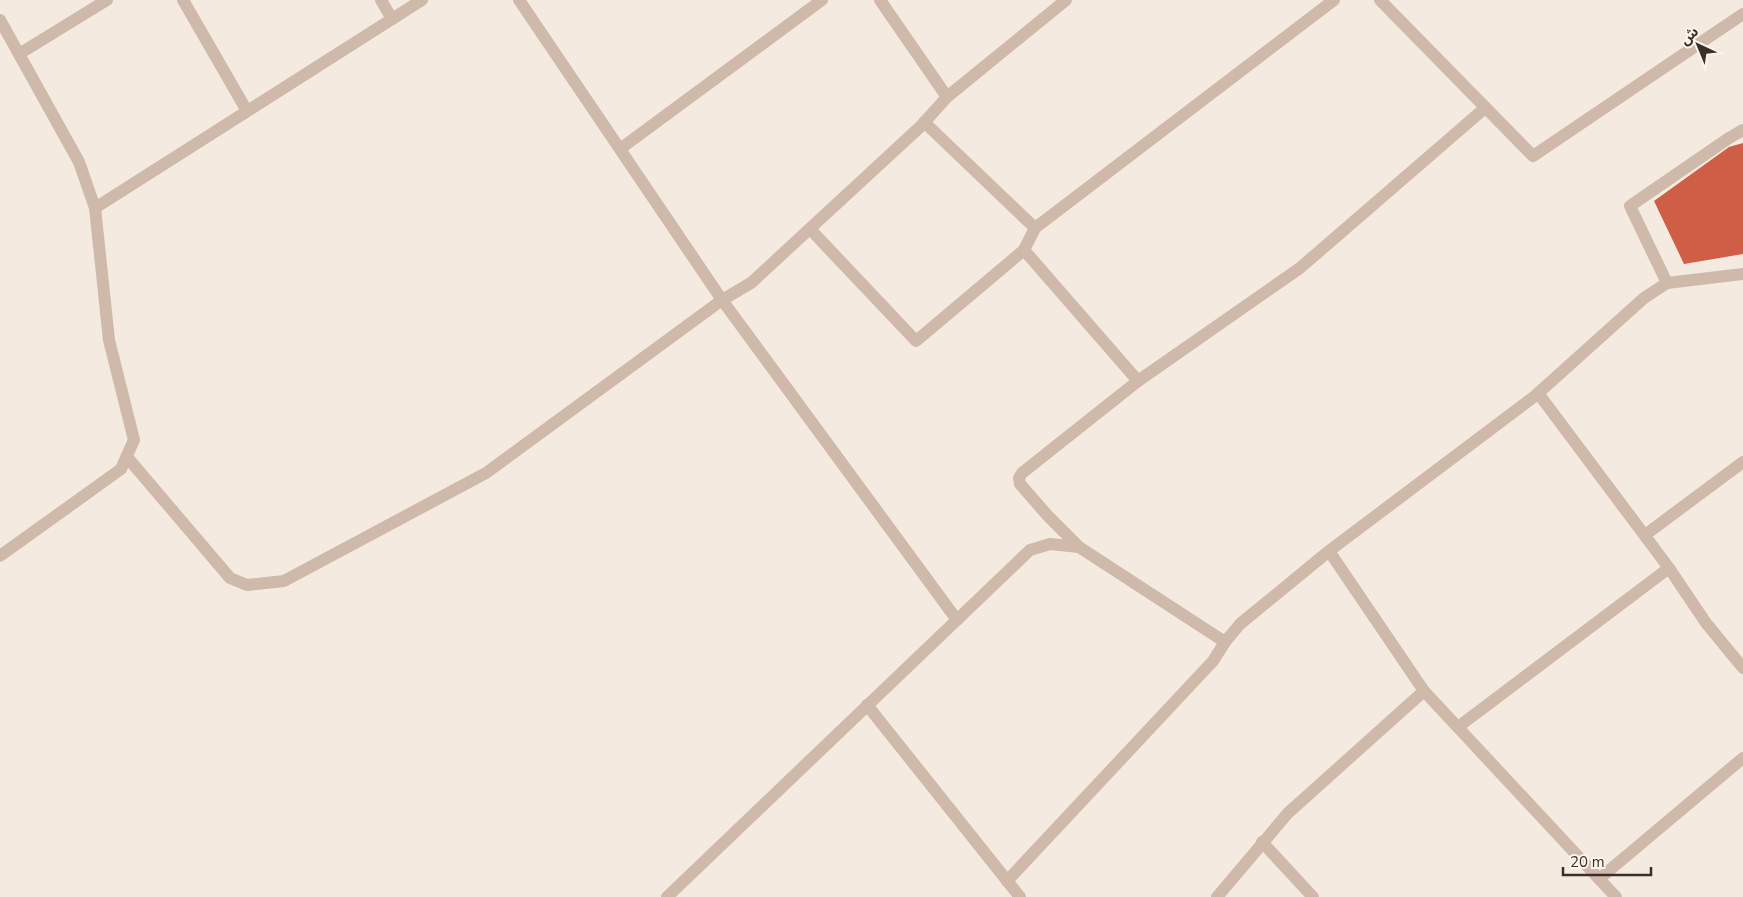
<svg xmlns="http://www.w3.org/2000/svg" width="1743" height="897" font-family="'Nunito Sans','Noto Sans Arabic',sans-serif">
	<rect width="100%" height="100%" fill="#f5eae0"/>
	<polygon fill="#ce5e45" points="1743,143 1743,254 1684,264 1654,201 1729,147"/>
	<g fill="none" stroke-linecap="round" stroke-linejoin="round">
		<g stroke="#ceb9aa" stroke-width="12">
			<polyline points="183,0 247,111"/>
			<polyline points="381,0 392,19"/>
			<polyline points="519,0 722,300 957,620"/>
			<polyline points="880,0 947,97"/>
			<polyline points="1380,0 1533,156 1743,14"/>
			<polyline points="0,20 79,162 95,208 109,340 134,440 121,469 0,556"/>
			<polyline points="19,54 107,0"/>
			<polyline points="924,122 1035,228"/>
			<polyline points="620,149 822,0"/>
			<polyline points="95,208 422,0"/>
			<polyline points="810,229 916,341 1024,250 1035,228 1334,0"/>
			<polyline points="1024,250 1138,381"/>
			<polyline points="1667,283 1630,206 1729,138 1743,130"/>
			<polyline points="1538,393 1669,568 1706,623 1743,668"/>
			<polyline points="127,457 230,578 247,585 284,581 486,473 722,300 751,283 921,126 947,97 1066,0"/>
			<polyline points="1645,535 1743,462"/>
			<polyline points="1079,547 1048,516 1020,484 1019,478 1022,473 1138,381 1300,268 1485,108"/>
			<polyline points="1329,551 1424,691 1616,897"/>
			<polyline points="867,705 1020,897"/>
			<polyline points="1458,727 1669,568"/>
			<polyline points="1262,842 1313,897"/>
			<polyline points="1599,879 1743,758"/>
			<polyline points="1007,881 1213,661 1225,642"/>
			<polyline points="667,897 1030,550 1050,544 1079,547 1225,642 1240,624 1329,551 1535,396 1644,298 1667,283 1743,274"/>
			<polyline points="1217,897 1288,813 1424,691"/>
		</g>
	</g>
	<g transform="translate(1698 45) rotate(316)" stroke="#fcf4ed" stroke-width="4" paint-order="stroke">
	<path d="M0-4L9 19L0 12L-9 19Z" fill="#3c2f2a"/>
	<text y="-8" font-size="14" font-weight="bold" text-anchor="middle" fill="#3c2f2a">ش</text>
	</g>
	<path d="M1563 867v8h88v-8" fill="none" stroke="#3c2f2a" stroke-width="2.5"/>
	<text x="1570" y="867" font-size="15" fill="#3c2f2a" stroke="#fcf4ed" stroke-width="4" paint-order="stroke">20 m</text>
</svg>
